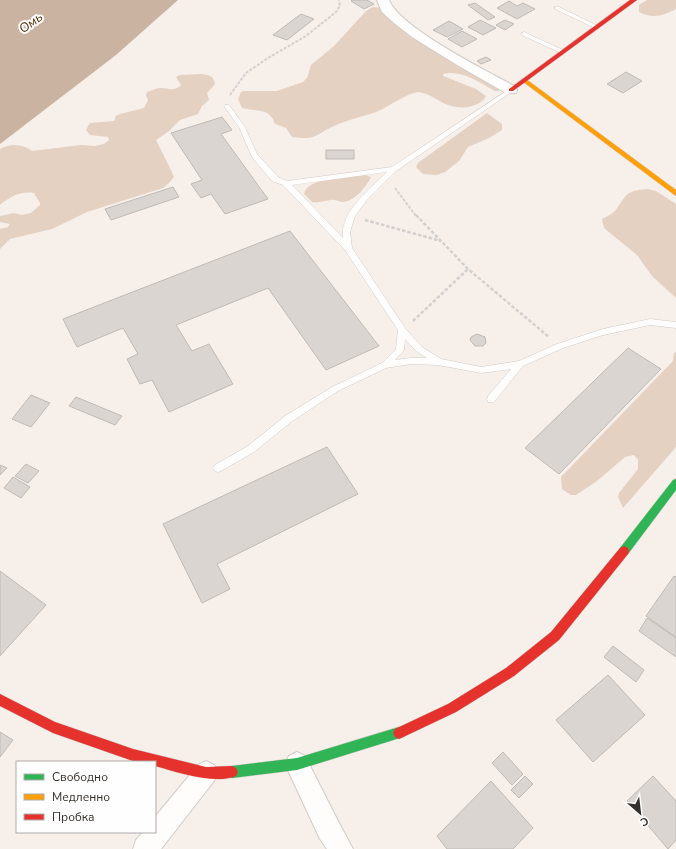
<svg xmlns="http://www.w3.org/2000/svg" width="676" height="849" font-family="'Nunito Sans',sans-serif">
	<rect width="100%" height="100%" fill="#f6efea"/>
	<g fill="#e5d1c2">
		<path d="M647,0H676V9C663,16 652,19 639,12V5Z"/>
		<path d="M373,7L381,8L500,89L499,91H495C479,82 461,69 443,74V76L476,89L486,96C483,102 478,104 472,106C444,114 431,88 414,93C400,97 389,107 376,112C362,117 346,120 332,127C313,136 317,140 292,137L286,128L275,124C270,107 256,112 242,108L238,99L241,92L244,91H277L303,82L307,78L311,65L334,46L366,11Z"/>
		<path d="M201,74L208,75L213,78L215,84L207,93L209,100L202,106L198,114L180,120L169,131L156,140L172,172L174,177L169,183L163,188L87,212L52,229L10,239L0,249V229L8,227L10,224L0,222V216L14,213L22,215L31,213L40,205V203L34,193C20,191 10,197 0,205V149C11,143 22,144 32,151L81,145L95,146L104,144L109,140L108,137L90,135L86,130L90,123L114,121L116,116L120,114L144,108L148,100L146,96L147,92C151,91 156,88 160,88C168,88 175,92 181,85L176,77L180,75Z"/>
		<polygon points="487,113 502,124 502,130 489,138 468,147 459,161 445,172 437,175 423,174 416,167 418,163"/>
		<path d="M366,175L371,177C366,187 355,201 343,202C339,202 335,199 331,200C323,201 319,203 312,202L304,194C308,176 352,177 366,175Z"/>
		<path d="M647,189L656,191L676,204V298L652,276L637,255L604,228L602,219C606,217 612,214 615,211C627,195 625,191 647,189Z"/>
		<polygon points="676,352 676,447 623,508 618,497 619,493 638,469 638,460 634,455 625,457 597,481 576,495 571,495 562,489 561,477 673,361 674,353"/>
	</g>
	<polygon fill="#cbb3a2" points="0,0 178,0 116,55 0,144"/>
	<g fill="#dbd5d1" stroke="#bfbab5">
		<polygon points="352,0 367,0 374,4 364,9 351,1"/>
		<polygon points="509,1 517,6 523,3 535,9 517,19 497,8"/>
		<polygon points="475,3 495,17 488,20 468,5"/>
		<polygon points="301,14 314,19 287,40 273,35"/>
		<polygon points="480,20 496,28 483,35 468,27"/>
		<polygon points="505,20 514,24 505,30 496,25"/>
		<polygon points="449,21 463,29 447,37 433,30"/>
		<polygon points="462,31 477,39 462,47 448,39"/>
		<polygon points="486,57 491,60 481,64 477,61"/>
		<polygon points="626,72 642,81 623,93 607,84"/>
		<polygon points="222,117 232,130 221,134 268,199 225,214 211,194 201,198 191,184 202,180 171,133"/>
		<rect x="326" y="150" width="28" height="9"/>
		<polygon points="173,187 179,197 111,220 105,209"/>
		<polygon points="290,231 379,346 326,370 268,288 176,325 192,351 209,344 233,384 169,412 152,380 140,384 127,359 138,354 123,328 77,347 63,319"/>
		<polygon points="477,334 485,337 486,343 483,346 475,346 470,340 471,337"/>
		<polygon points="628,348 661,369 559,474 525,448"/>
		<polygon points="31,395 50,403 31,427 12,419"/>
		<polygon points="76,397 122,416 115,425 69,406"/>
		<polygon points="327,447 358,494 217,564 230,589 202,603 163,524"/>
		<polygon points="26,464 39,471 28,483 15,476"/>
		<polygon points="0,465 7,468 0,475"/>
		<polygon points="13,477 30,487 21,498 4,488"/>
		<polygon points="0,571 46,605 0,656"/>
		<polygon points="674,576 676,577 676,637 646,616"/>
		<polygon points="647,618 676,638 676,657 639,631"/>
		<polygon points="613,646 644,670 636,682 604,657"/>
		<polygon points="608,675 645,715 593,762 556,720"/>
		<polygon points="0,732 13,740 0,757"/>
		<polygon points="503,752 523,774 512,785 492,763"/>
		<polygon points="525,776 533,784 519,798 511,790"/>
		<polygon points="653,776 676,801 676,840 668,849 627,801"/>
		<polygon points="491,781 533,828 513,849 447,849 437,836"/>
	</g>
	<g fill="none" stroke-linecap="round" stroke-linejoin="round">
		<defs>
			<g id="lane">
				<polygon points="555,7 559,7 600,27 595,28 555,9"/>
				<polygon points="524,32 565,51 566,52 561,53 522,35 521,34"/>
				<path d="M511,88L514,90L513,91L396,171L367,200L355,216L350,232L352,248L405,328L422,347L441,359L481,367L519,361L557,344L603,329L650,319L676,322V328L650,325L603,335L563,348L523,366L494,402H488L487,399L488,396L511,369L481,373L438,365L411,364L386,368L338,391L291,422L254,452L221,471L218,472L215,471L213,468L215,465L248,446L285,416L332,387L382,363L396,349L398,330L345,250L283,185L272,181L252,157L239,127L224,106L225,105H229L245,127L257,154L278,177L287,181L392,167ZM387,172C370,189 340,211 343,238L292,185ZM405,339L416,351L427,358H411L395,360L404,350Z"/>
			</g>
			<g id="street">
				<path d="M377,0H389C400,28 487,71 516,87L517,90L516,93H506L457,65L412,37L394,23L382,12Z"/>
				<polygon points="297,752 305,756 338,821 353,849 327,849 320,839 285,764 289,756"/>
				<polygon points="206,761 214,765 218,773 214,781 161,849 133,849 136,840 143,832 155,832 155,817 198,765"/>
			</g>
			<g id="fast">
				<polygon points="676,479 676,490 628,554 624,556 620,554 619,551 620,548 673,480"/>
				<polygon points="399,727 403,729 405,733 403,737 297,770 232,778 228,776 226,772 228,768 232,766 297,758"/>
			</g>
			<polygon id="slow" points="522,79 526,79 676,190 676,196 522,81"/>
			<g id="jam">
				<polygon points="630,0 637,0 513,91 509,91 509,89"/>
				<polygon points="624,546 628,548 629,551 628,554 559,640 514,676 456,712 399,739 395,737 393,733 395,729 448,704 506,668 551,632 620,548"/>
				<path d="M0,694L55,722L133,749L206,767L232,766L236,768L238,772L236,776C215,785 177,772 155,766V762L133,761L53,733L0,706Z"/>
			</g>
		</defs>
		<use href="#lane" stroke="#d2ccc8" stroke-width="1"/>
		<use href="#street" stroke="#d2ccc8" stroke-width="2"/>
		<use href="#fast" stroke="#d2ccc8" stroke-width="1"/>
		<use href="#slow" stroke="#d2ccc8" stroke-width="1"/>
		<use href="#jam" stroke="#d2ccc8" stroke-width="1"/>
		<g stroke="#d3d0cf" stroke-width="2" stroke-dasharray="3 1.5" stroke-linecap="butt">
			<polyline points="230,95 246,73 268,58 306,36 336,12 340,6 339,0"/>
			<polyline points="395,188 416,216"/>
		</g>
		<g stroke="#d3d0cf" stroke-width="2.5" stroke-dasharray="3.5 2" stroke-linecap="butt">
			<polyline points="416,215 468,269 549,337"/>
			<polyline points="365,220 441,241"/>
			<polyline points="413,321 468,269"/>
		</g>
		<use href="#lane" fill="#fefdfc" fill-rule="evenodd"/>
		<use href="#street" fill="#fefdfc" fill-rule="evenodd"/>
		<use href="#fast" fill="#30b455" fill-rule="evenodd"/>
		<use href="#slow" fill="#ff9f0a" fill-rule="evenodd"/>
		<use href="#jam" fill="#e5322d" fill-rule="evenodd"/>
	</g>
	<g text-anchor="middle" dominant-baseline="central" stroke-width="4" stroke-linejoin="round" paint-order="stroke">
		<g font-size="13" font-style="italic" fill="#592f08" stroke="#fefefe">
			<text transform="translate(31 23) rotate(-36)">Омь</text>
		</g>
	</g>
	<rect x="16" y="761" width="140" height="72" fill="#fefefe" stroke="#aeacaa"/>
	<rect x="24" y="774" width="20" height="6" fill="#30b455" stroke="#aeacaa"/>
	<text x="52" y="781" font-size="12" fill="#35302c">Свободно</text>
	<rect x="24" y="794" width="20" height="6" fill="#ff9f0a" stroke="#aeacaa"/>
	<text x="52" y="801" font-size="12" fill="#35302c">Медленно</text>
	<rect x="24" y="814" width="20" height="6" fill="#e5322d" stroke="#aeacaa"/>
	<text x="52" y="821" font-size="12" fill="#35302c">Пробка</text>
	<g transform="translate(640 813) rotate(152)" stroke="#fefefe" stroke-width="3" paint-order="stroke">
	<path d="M0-3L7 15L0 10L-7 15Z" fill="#35302c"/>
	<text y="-6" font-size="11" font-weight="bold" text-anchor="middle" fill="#35302c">С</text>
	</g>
</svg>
